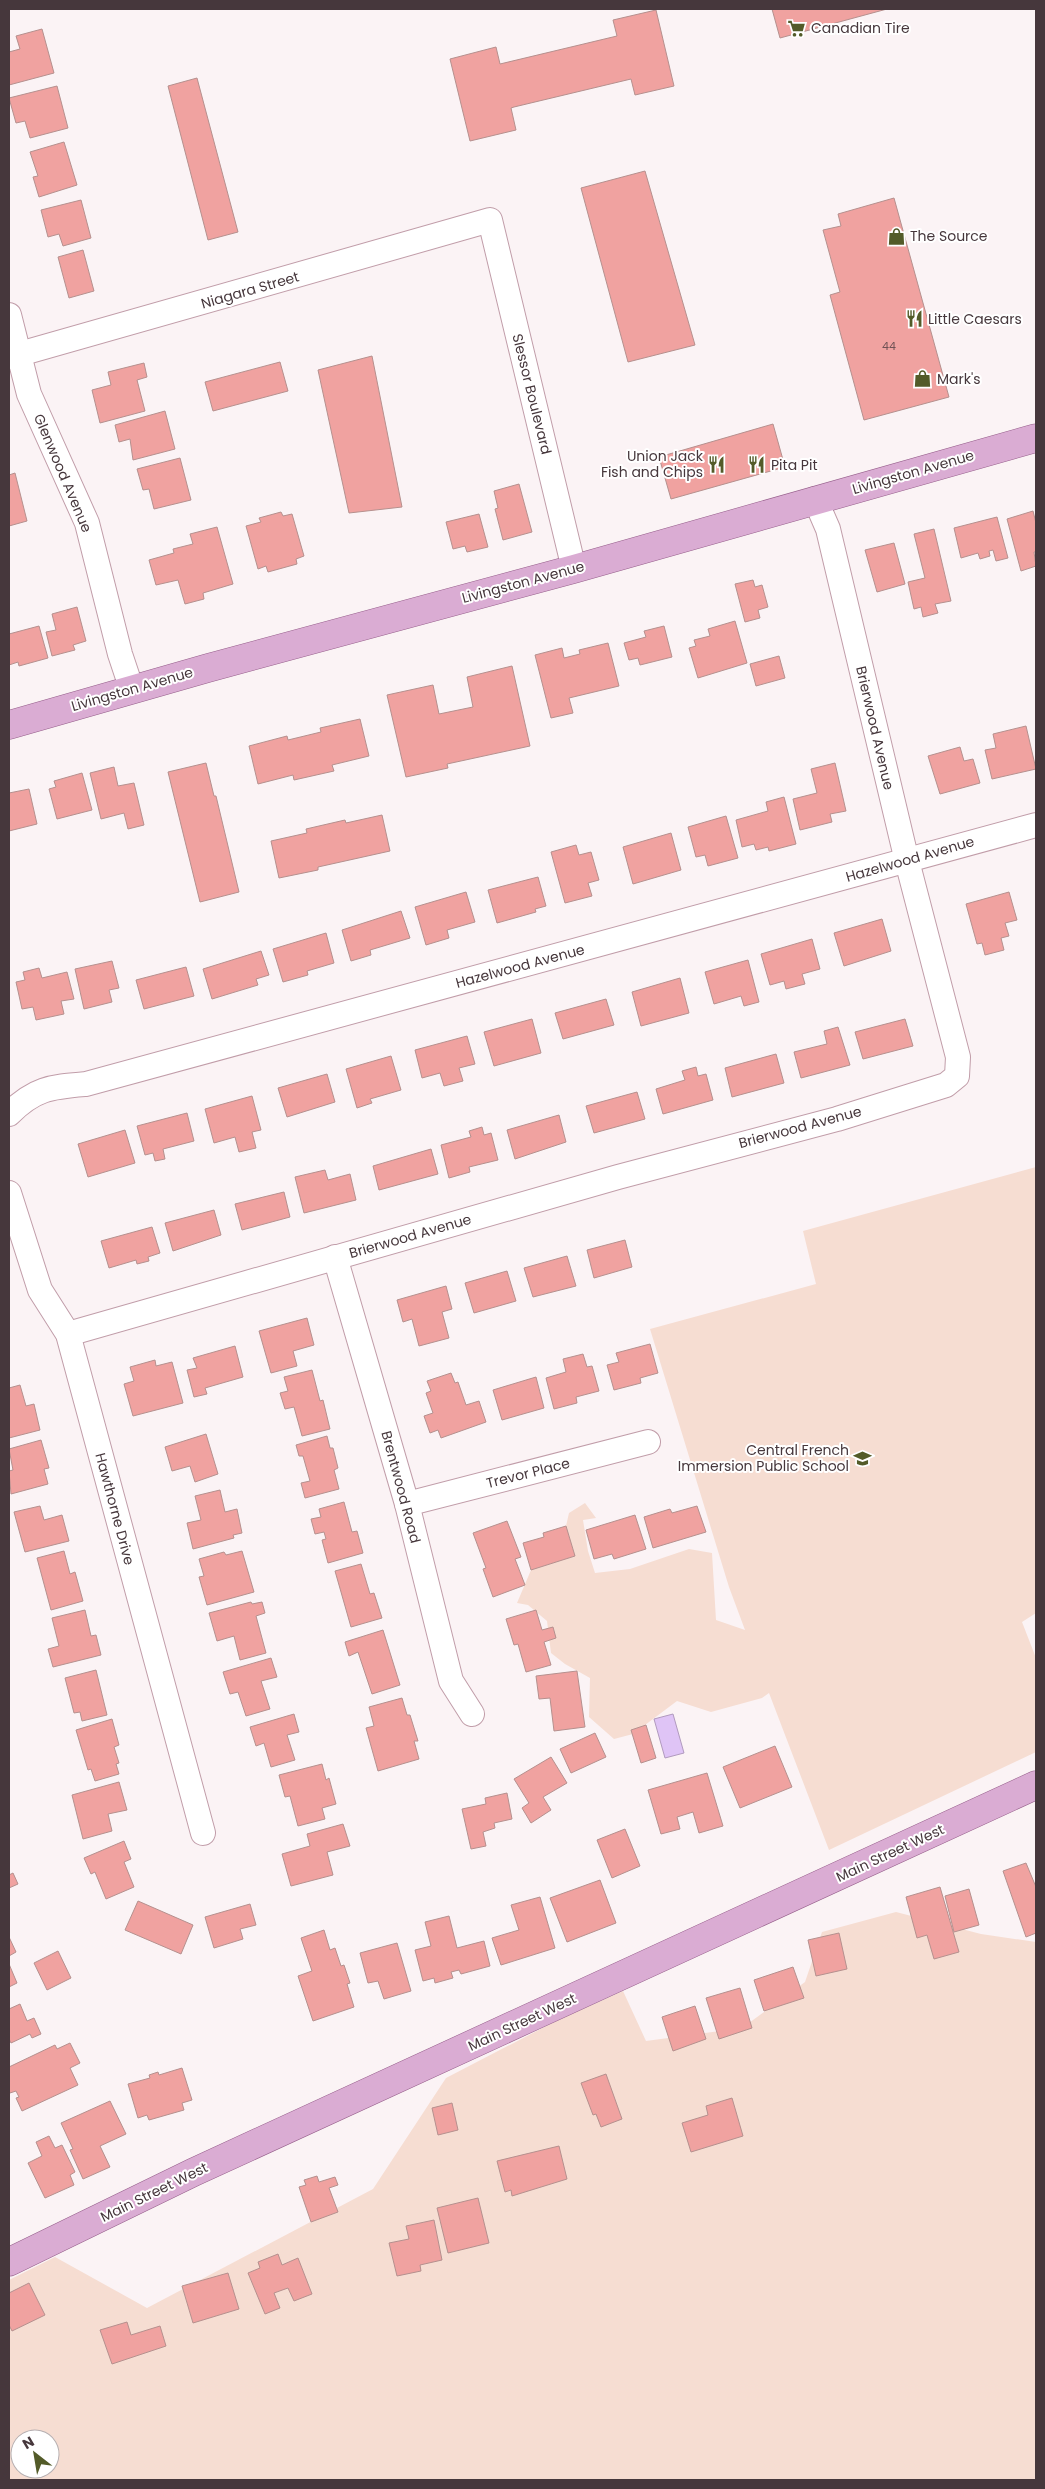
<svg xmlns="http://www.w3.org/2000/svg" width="1045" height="2489" font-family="Poppins,sans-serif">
	<rect width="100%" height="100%" fill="#fbf3f5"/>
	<g fill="#f6ddd2" fill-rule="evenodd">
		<polygon points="1036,1167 1036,1613 1022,1622 1036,1658 1036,1752 829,1850 769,1693 762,1698 711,1712 677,1701 633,1734 614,1739 589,1717 590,1678 565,1664 551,1653 547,1621 528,1605 517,1603 531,1570 575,1556 566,1526 569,1513 585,1503 596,1518 583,1520 588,1551 595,1573 630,1569 689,1549 712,1553 716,1620 745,1630 729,1587 650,1329 816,1284 803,1231"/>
		<path d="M896,1912L981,1934L1036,1942V2480H9V2280L55,2257L147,2308L373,2189L446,2078L558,2020L623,1991L646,2041L742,2028L805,1982L822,1932ZM20,2439H50V2469H20Z"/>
	</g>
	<polygon fill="#dfc4f6" stroke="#b19abe" points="673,1714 684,1753 665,1758 654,1719"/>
	<g fill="#f0a2a0" stroke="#b5908e">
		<polygon points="772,9 887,9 780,38"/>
		<polygon points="656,10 674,86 635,95 631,79 514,107 511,108 516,130 470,141 450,59 496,47 500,64 617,36 613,20"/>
		<polygon points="42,29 54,73 9,85 9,52 20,49 16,36"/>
		<polygon points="197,78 238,232 208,240 168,86"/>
		<polygon points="57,86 68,128 30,138 25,121 16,123 9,98"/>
		<polygon points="64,142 77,185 39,197 33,177 38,176 30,152"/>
		<polygon points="645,171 695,345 628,362 581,188"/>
		<polygon points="894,198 949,397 864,420 830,295 840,292 823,230 841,226 838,214"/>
		<polygon points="81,200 91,238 63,246 59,234 48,237 41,210"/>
		<polygon points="83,250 94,291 69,298 58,257"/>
		<polygon points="372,356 402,507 349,513 318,370"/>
		<polygon points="280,362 288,391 213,411 205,382"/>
		<polygon points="144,363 147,377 137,380 145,411 100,423 92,390 111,385 108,372"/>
		<polygon points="165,411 175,449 133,460 130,439 119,442 115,425"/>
		<polygon points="773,424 785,467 671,499 659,457"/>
		<polygon points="180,458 191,500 154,509 149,489 143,490 137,469"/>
		<polygon points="15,473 27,521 9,526 9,475"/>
		<polygon points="519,484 532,532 503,540 495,509 498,508 494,491"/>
		<polygon points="1033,511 1036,523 1036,552 1034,552 1036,566 1021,571 1007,519"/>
		<polygon points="281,512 283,516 292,514 304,556 296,559 297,564 268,572 266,566 258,569 246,526 261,522 259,518"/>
		<polygon points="479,514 488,547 467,552 465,546 453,549 446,522"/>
		<polygon points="997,517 1008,558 996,561 993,550 989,551 990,556 980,559 978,553 961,558 954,528"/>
		<polygon points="217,527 233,584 203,593 204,599 185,604 178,580 156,585 149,560 174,553 173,549 193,544 190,534"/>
		<polygon points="934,529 951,601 935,604 938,613 923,617 921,607 914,609 908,582 925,578 914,534"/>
		<polygon points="894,543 905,584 877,592 865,550"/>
		<polygon points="753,580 755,587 762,585 768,607 758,610 760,618 745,622 735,584"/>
		<polygon points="77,607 86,641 73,645 75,650 52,656 46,632 56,630 52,614"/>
		<polygon points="735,621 747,663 698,678 689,648 696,646 694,640 710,636 708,629"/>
		<polygon points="39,626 48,658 19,666 18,662 9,665 9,634"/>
		<polygon points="664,626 672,657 640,665 638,658 629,660 624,643 646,637 644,631"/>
		<polygon points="608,643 619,686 569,698 573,713 551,718 535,655 562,648 564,658 580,654 579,650"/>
		<polygon points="779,656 785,678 756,686 750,664"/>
		<polygon points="512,666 530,746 447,764 448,768 406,777 387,695 433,685 439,714 473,707 467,677"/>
		<polygon points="360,719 369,756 332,765 334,771 294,780 293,775 258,784 249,746 287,736 288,740 321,732 320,728"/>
		<polygon points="1026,726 1036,769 992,779 985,750 996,748 993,734"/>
		<polygon points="960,747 964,761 973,759 980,783 940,794 928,756"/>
		<polygon points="206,763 214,796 216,796 239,892 200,902 168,772"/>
		<polygon points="835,763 846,811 830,814 832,822 800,830 793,799 817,793 811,769"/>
		<polygon points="114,767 118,786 134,783 144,825 128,829 124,813 101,819 90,773"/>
		<polygon points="82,773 92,810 57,819 49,789 56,787 54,781"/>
		<polygon points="29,789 37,824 9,831 9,793"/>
		<polygon points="784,797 796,844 769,851 768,847 756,850 754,844 742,847 736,820 768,811 766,802"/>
		<polygon points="382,815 390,851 318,867 318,870 279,878 271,841 307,833 306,829 345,820 346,823"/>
		<polygon points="726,816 738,858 708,866 705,855 696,857 688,827"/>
		<polygon points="671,833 681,870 633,884 623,847"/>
		<polygon points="576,845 579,855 591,852 599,880 588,883 592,896 565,903 551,852"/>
		<polygon points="538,877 546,906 535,909 536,912 497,923 488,890"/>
		<polygon points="466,892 475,922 447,930 449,938 426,945 415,907"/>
		<polygon points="1009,892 1017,920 1005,923 1009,936 1001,938 1004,950 985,955 982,943 977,944 966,904"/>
		<polygon points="401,911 410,938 370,950 371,955 351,961 342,930"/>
		<polygon points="882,919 891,951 844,966 834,933"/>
		<polygon points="326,933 334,963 307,971 308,975 283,982 273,949"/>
		<polygon points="812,939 820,969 802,974 805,984 786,989 784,981 770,985 761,954"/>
		<polygon points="261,951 269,975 256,979 258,985 212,999 203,969"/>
		<polygon points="748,960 759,1002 744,1006 741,996 714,1004 705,972"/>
		<polygon points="112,961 119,988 109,990 112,1002 84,1009 75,969"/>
		<polygon points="186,967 194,996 144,1009 136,980"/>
		<polygon points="39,968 42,978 67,972 74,999 61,1001 64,1014 36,1020 33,1007 22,1009 16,982 25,980 23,972"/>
		<polygon points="680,978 689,1013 641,1026 632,992"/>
		<polygon points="606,999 614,1025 563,1039 555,1013"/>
		<polygon points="532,1019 541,1053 494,1066 484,1032"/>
		<polygon points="905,1019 913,1046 863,1059 855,1032"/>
		<polygon points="838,1027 850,1065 801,1078 794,1052 827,1044 824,1031"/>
		<polygon points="467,1036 475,1064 459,1068 463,1081 444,1086 440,1073 422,1078 415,1050"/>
		<polygon points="776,1054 784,1083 732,1097 725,1068"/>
		<polygon points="391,1056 401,1090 370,1099 372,1103 357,1108 346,1069"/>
		<polygon points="696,1067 698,1076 706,1074 713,1100 663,1114 656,1089 685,1080 682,1071"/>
		<polygon points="327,1074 335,1102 287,1117 278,1088"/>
		<polygon points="637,1092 645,1119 594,1133 586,1106"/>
		<polygon points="252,1096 261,1130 252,1132 256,1148 239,1152 235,1137 214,1143 205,1109"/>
		<polygon points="187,1113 194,1141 163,1149 165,1159 155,1161 153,1153 145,1155 137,1126"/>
		<polygon points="559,1115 566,1142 515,1159 507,1130"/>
		<polygon points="482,1127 484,1135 491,1133 498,1160 469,1167 470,1172 449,1178 441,1145 471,1137 469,1131"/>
		<polygon points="125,1130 135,1163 88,1177 78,1144"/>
		<polygon points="431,1149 438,1174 379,1190 373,1166"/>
		<polygon points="325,1170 328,1180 350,1174 356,1200 304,1213 295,1177"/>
		<polygon points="284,1192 290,1217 242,1230 235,1204"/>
		<polygon points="214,1210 221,1235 173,1251 165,1223"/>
		<polygon points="152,1227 160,1253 148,1257 149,1261 137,1264 136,1260 109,1268 101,1241"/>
		<polygon points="625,1240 632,1267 594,1278 587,1250"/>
		<polygon points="567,1256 576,1286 533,1297 524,1268"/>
		<polygon points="507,1271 516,1301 474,1313 465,1283"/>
		<polygon points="446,1286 452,1309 442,1312 449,1338 419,1346 412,1319 403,1322 397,1300"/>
		<polygon points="307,1318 314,1345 293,1351 297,1366 271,1373 259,1331"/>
		<polygon points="650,1344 658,1373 640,1378 641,1383 614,1390 607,1365 619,1362 616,1353"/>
		<polygon points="235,1346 243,1377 205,1388 207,1394 194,1397 187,1370 197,1368 193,1358"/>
		<polygon points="583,1354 587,1367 592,1366 599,1391 576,1397 577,1403 554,1409 546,1378 566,1372 563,1359"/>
		<polygon points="155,1360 156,1366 172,1362 183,1403 133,1416 124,1384 134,1381 130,1367"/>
		<polygon points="312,1370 320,1401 323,1400 330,1429 302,1436 294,1407 285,1409 280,1393 288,1391 284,1377"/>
		<polygon points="451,1373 455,1383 458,1382 466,1405 479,1401 486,1422 441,1438 438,1430 430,1433 424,1416 433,1413 426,1393 431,1391 427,1381"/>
		<polygon points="536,1377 544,1408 502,1420 493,1390"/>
		<polygon points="20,1385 26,1406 34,1404 40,1430 9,1438 9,1388"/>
		<polygon points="206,1434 218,1474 195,1482 190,1466 172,1471 165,1447"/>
		<polygon points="327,1436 330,1448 333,1448 338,1468 334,1470 339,1489 305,1498 301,1483 310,1481 303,1456 299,1456 296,1445"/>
		<polygon points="41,1440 49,1468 44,1469 48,1484 11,1494 9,1471 13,1470 9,1449"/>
		<polygon points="220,1490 225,1512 237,1509 242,1533 233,1535 234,1538 193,1549 187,1523 201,1520 195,1496"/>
		<polygon points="344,1502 352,1532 357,1531 363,1553 328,1563 322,1540 326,1539 324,1532 315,1534 311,1519 321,1517 319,1509"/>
		<polygon points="40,1506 44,1520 62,1515 69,1541 25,1552 14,1512"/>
		<polygon points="697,1506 706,1532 653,1548 644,1517 670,1509 672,1513"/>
		<polygon points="635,1515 646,1549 614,1559 612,1554 594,1559 586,1530"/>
		<polygon points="507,1521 521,1557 515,1559 525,1585 493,1597 483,1569 486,1568 473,1533"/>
		<polygon points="566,1526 575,1556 531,1570 523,1543 544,1537 543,1533"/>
		<polygon points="64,1551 70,1574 75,1572 83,1601 51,1610 37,1558"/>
		<polygon points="242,1551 254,1592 207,1605 199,1577 204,1576 199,1559 224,1552 226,1555"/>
		<polygon points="361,1564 370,1594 374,1593 382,1618 351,1627 335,1571"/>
		<polygon points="251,1602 252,1604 262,1602 265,1613 256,1616 266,1653 240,1660 234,1636 217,1641 209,1613"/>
		<polygon points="85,1610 91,1636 96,1635 101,1655 53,1667 48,1649 59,1646 52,1618"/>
		<polygon points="536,1610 542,1630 553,1627 556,1638 544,1642 551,1665 526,1672 518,1644 514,1645 506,1619"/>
		<polygon points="383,1630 400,1685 372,1694 358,1652 349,1656 345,1642"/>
		<polygon points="271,1658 277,1677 261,1681 270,1709 246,1716 238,1692 230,1694 223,1672"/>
		<polygon points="96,1670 107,1715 82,1721 80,1712 74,1713 65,1678"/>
		<polygon points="577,1671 585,1727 554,1731 550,1698 539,1699 536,1676"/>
		<polygon points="402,1698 407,1715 410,1715 418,1741 414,1741 419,1759 378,1771 366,1728 374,1726 369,1707"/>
		<polygon points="294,1714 299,1732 287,1735 295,1760 271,1767 264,1743 256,1746 250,1727"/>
		<polygon points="112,1719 119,1745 114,1747 119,1763 116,1764 119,1774 95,1781 91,1769 88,1770 76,1730"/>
		<polygon points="646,1725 656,1758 641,1763 631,1730"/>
		<polygon points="595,1733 606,1757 571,1773 560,1749"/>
		<polygon points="775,1746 792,1787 740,1808 723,1767"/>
		<polygon points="551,1757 567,1783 543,1797 551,1810 531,1823 522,1808 529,1803 514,1779"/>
		<polygon points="322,1764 326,1780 329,1778 336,1804 322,1808 325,1819 298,1826 290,1796 285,1797 279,1775"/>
		<polygon points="707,1773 723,1826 699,1833 693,1812 677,1817 680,1829 661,1834 648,1790"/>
		<polygon points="119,1782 127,1810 108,1814 112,1831 83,1839 72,1795"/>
		<polygon points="507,1793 512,1819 494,1823 495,1828 483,1832 486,1846 471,1849 462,1809 486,1804 485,1798"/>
		<polygon points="343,1824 350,1846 327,1852 333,1875 291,1886 282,1854 310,1846 307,1834"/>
		<polygon points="625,1829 640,1866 612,1878 597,1840"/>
		<polygon points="124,1841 131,1859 124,1862 134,1887 106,1899 95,1872 91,1874 84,1858"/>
		<polygon points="1026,1863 1036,1887 1036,1933 1026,1937 1003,1871"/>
		<polygon points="13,1873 18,1884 9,1888 9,1875"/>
		<polygon points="600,1880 616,1923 567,1942 550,1898"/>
		<polygon points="940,1887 959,1952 934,1959 927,1935 917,1938 906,1897"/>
		<polygon points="969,1889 979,1925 954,1932 945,1896"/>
		<polygon points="540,1897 555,1948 501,1965 492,1938 519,1930 511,1905"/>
		<polygon points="138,1901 193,1925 181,1954 125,1930"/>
		<polygon points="250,1904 256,1925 240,1929 243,1939 214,1948 205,1917"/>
		<polygon points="449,1916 457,1948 484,1941 490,1966 461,1974 459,1970 451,1972 453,1978 435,1983 434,1978 423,1981 415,1950 431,1946 425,1922"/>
		<polygon points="324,1930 330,1950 335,1948 341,1966 344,1965 350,1983 347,1984 354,2007 313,2021 298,1976 312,1971 301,1938"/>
		<polygon points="839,1933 847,1969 816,1976 808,1940"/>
		<polygon points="9,1937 16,1952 9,1956"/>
		<polygon points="397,1943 411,1991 384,1999 378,1981 368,1983 360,1953"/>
		<polygon points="58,1951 71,1978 47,1990 34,1963"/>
		<polygon points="9,1964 17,1983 9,1987"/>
		<polygon points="793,1967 804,1998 764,2011 754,1980"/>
		<polygon points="740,1988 752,2028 719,2039 706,1998"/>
		<polygon points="20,2004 27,2021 34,2018 41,2034 32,2038 30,2034 11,2043 9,2039 9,2009"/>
		<polygon points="695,2006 706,2039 673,2051 662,2017"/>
		<polygon points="70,2043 80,2063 70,2068 78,2085 22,2111 16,2098 19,2097 16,2091 10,2093 9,2090 9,2067 55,2045 57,2049"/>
		<polygon points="182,2068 192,2100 182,2103 184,2110 149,2120 147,2115 138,2118 128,2084 150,2078 149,2075 158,2072 159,2075"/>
		<polygon points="606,2074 622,2119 601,2127 596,2114 593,2115 581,2083"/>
		<polygon points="732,2098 743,2136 691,2152 682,2123 708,2115 706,2106"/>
		<polygon points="110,2101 126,2134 100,2146 110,2167 83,2179 70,2150 73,2149 61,2123"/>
		<polygon points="452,2103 458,2130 438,2135 432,2108"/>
		<polygon points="49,2136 55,2148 62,2145 75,2172 70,2175 74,2185 45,2198 28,2163 42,2156 36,2142"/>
		<polygon points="559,2146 567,2179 512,2196 511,2190 505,2192 497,2161"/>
		<polygon points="317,2176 319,2182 335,2177 338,2185 329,2188 338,2212 311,2222 299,2187 306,2185 304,2180"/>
		<polygon points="478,2198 489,2243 448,2253 437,2208"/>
		<polygon points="434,2220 442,2260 420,2265 421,2271 397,2276 389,2243 409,2239 406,2226"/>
		<polygon points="278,2254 282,2265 298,2258 312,2294 294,2301 288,2288 274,2293 280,2308 265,2314 248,2273 260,2268 258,2262"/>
		<polygon points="228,2273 239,2309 193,2323 182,2286"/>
		<polygon points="29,2283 45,2315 12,2331 9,2325 9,2293"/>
		<polygon points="127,2322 131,2335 160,2326 166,2346 112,2364 100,2330"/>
	</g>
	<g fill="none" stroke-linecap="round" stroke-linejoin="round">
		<defs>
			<g id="minor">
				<polyline points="9,315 29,394 87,523 120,654 132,690"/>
				<polyline points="9,357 490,220 574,569"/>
				<path d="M9,1114C35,1088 51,1087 86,1084L1036,825"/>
				<polyline points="9,1193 40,1290 68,1334 203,1833"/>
				<polyline points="335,1257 407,1504 451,1681 472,1714"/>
				<polyline points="68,1334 618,1177 837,1119 946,1085 957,1076 958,1057 907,861 828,529 815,499"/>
				<polyline points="407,1504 648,1442"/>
			</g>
			<g id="major">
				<polyline points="9,725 208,668 574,569 1036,438"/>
				<polyline points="9,2262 194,2172 1036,1785"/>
			</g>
		</defs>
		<use href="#minor" stroke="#c19da9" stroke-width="26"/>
		<use href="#major" stroke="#965f8b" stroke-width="29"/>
		<use href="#minor" stroke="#fff" stroke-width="24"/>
		<use href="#major" stroke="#daacd3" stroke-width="28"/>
	</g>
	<defs>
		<symbol id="supermarket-bare" viewBox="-9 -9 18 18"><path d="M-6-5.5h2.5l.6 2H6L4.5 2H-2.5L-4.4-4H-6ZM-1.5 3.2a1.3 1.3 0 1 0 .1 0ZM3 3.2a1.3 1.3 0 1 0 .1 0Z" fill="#535b29" stroke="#fff" stroke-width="2.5" paint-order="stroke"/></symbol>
		<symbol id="shop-bare" viewBox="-9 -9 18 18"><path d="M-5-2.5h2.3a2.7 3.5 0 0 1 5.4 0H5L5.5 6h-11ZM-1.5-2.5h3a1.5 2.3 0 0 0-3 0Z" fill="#535b29" stroke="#fff" stroke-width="2.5" paint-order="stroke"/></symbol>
		<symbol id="restaurant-bare" viewBox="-9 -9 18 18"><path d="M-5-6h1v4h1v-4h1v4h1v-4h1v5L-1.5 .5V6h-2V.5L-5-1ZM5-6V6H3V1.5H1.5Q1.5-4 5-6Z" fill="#535b29" stroke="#fff" stroke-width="2.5" paint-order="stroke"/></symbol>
		<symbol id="school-bare" viewBox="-9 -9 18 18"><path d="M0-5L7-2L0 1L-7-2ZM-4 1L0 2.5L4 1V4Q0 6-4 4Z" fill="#535b29" stroke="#fff" stroke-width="2.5" paint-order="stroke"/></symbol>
	</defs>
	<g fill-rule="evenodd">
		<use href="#supermarket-bare" x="784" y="16" width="25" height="25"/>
		<use href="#shop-bare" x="884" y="224" width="25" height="25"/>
		<use href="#restaurant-bare" x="902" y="306" width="25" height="25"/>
		<use href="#shop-bare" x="910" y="366" width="25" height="25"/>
		<use href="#restaurant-bare" x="704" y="452" width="25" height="25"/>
		<use href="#restaurant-bare" x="744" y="452" width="25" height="25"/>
		<use href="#school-bare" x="850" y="1446" width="25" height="25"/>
	</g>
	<g text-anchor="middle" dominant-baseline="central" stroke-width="4" stroke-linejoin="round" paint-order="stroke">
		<g font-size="11" fill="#705255">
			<text x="889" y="346">44</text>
		</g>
		<g font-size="14" fill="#46373c" stroke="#fff" text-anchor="start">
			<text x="811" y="28">Canadian Tire</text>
			<text x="910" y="236">The Source</text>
			<text x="928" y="319">Little Caesars</text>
			<text x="937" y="379">Mark's</text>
			<text x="703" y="456" text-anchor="end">Union Jack<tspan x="703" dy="16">Fish and Chips</tspan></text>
			<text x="771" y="465">Pita Pit</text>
			<text x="849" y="1450" text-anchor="end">Central French<tspan x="849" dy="16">Immersion Public School</tspan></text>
		</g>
		<g font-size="14" fill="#46373c" stroke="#fff">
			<text transform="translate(250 290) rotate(-16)">Niagara Street</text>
			<text transform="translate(532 394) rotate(76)">Slessor Boulevard</text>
			<text transform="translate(913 472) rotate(-16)">Livingston Avenue</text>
			<text transform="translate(63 473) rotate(67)">Glenwood Avenue</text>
			<text transform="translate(523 582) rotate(-15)">Livingston Avenue</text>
			<text transform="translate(132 689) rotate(-16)">Livingston Avenue</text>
			<text transform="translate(875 728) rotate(77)">Brierwood Avenue</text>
			<text transform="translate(910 859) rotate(-16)">Hazelwood Avenue</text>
			<text transform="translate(520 966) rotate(-15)">Hazelwood Avenue</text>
			<text transform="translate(800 1127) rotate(-15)">Brierwood Avenue</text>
			<text transform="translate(410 1236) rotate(-16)">Brierwood Avenue</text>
			<text transform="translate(528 1473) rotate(-14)">Trevor Place</text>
			<text transform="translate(401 1487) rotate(75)">Brentwood Road</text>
			<text transform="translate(115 1509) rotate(75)">Hawthorne Drive</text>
			<text transform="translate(890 1853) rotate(-25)">Main Street West</text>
			<text transform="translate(522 2022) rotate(-25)">Main Street West</text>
			<text transform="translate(154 2192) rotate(-26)">Main Street West</text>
		</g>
	</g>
	<rect width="1045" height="2489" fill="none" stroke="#46373c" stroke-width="20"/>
	<g transform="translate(35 2454) rotate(329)"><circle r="24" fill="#ffffff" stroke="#b5afb1"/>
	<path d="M0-4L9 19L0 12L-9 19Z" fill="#535b29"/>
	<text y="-8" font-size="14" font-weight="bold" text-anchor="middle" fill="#46373c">N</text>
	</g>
</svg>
